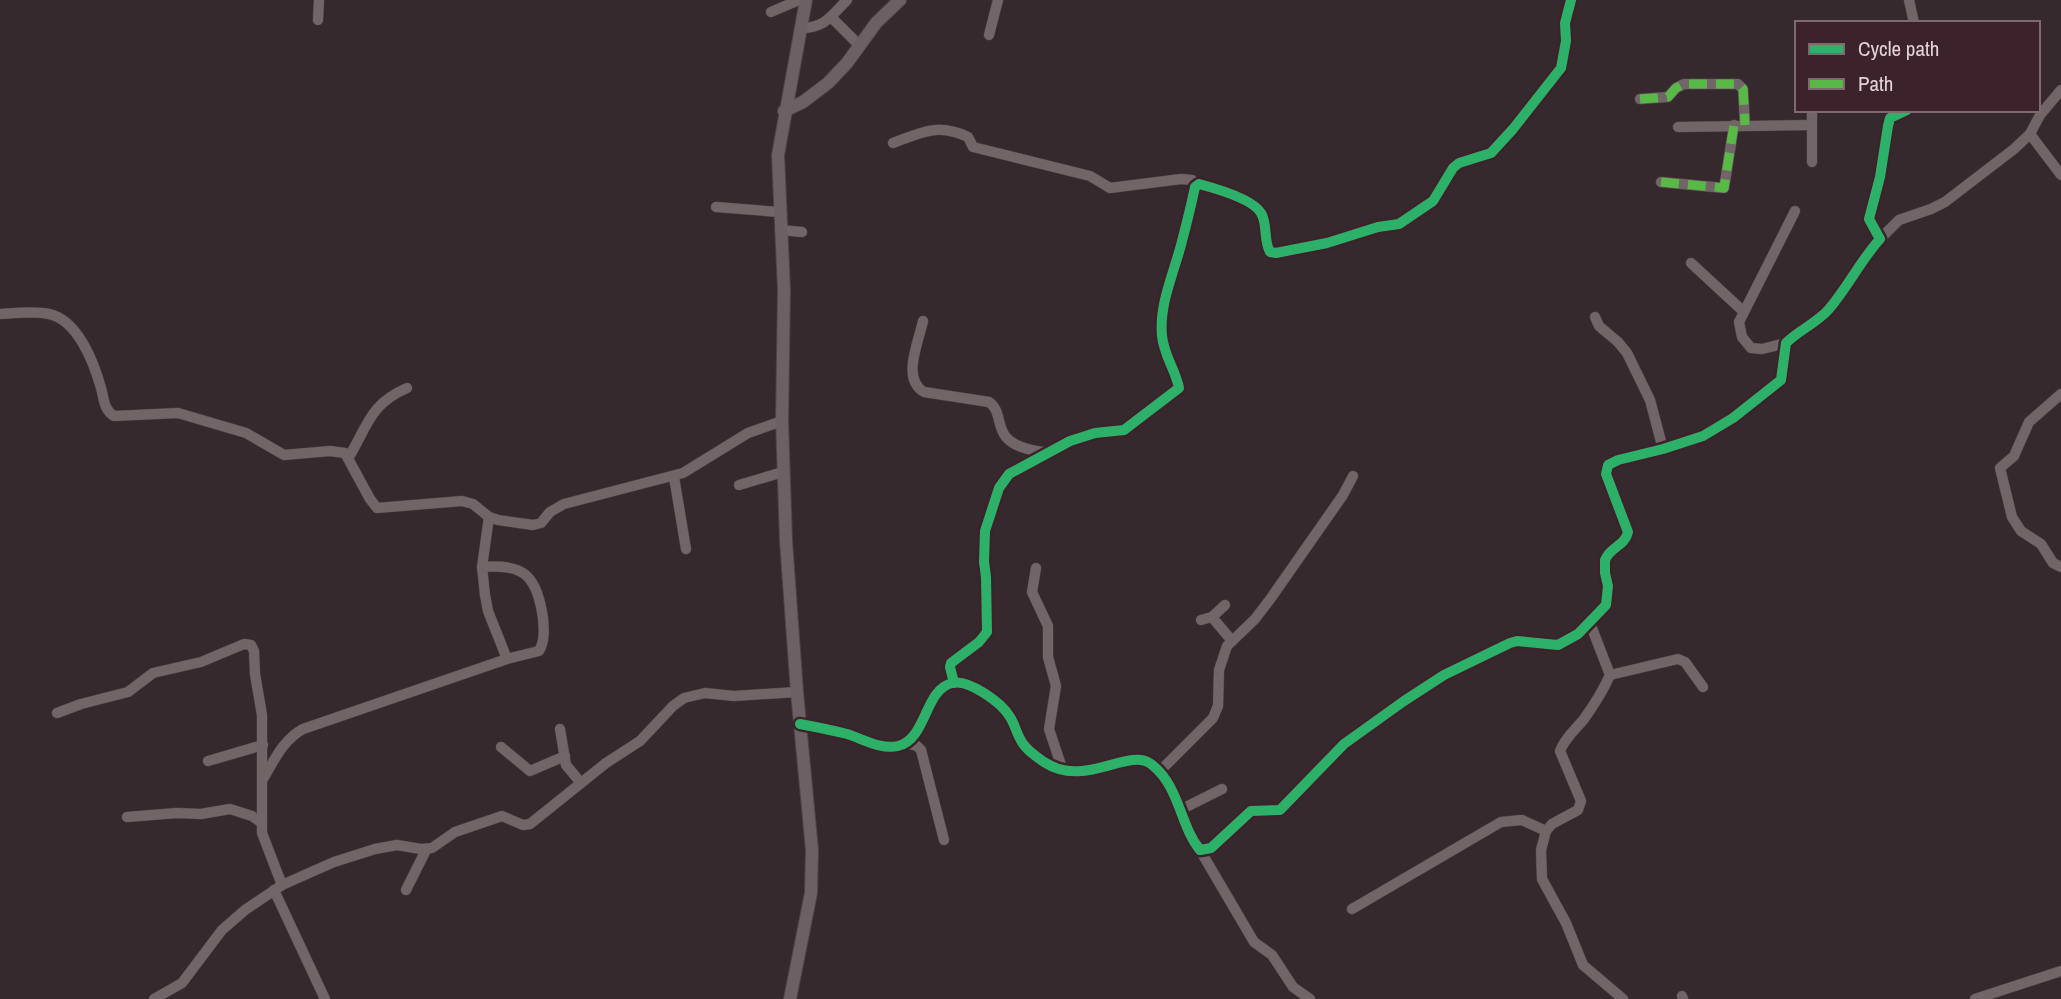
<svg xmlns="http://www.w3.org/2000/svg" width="2061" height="999" font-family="'Archivo Narrow',sans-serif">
	<rect width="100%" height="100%" fill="#36292d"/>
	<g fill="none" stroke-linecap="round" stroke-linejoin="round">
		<defs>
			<g id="street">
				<polyline points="1909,0 1914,23"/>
				<polyline points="771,12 799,0"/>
				<polyline points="831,17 859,45"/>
				<polyline points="318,20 319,0"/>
				<path d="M801,28C825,28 831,16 847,0"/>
				<polyline points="989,35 998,0"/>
				<polyline points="1640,99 1668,97 1676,88 1684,84 1738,84 1743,89 1745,125"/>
				<polyline points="1678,127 1811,125"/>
				<polyline points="2030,134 2061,175"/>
				<path d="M893,143C922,132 938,123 968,137L973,147L1090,176L1110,188L1181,179L1192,180L1197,184"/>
				<polyline points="1812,162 1812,110"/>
				<polyline points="1661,182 1724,188 1734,125"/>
				<polyline points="716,207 779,212"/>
				<polyline points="780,230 802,232"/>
				<polyline points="1880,239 1899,220 1931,209 1945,202 2014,149 2030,134 2040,115 2061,90"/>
				<polyline points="1691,263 1744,312"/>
				<path d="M0,314C16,313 33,311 49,314C78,320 94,363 101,388C104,399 104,410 114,416L178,413L246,433L284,455L330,451L345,453L370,499L377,508L462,501L473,504L489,517L498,520L533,525L541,523L550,512L564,504L683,473L748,433L782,421"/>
				<polyline points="1595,317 1599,326 1618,342 1627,353 1650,400 1663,449"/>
				<path d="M923,321C919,341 901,379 924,392L989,402C1001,410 997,427 1006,437C1015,448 1035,451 1048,453"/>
				<polyline points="1786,343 1762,349 1751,348 1742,337 1739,322 1795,211"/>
				<polyline points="2061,394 2029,422 2014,456 2000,468 2012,517 2021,531 2041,544 2053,563 2061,567"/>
				<path d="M349,457C368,425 370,404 407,388"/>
				<polyline points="674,477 686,549"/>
				<polyline points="739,485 783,472"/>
				<path d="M482,567C525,563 537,577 543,618C544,629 545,641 539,651L507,659L488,611L485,595L482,567L489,517"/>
				<polyline points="1036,568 1032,592 1048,626 1048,657 1056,686 1049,729 1063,771"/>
				<polyline points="1212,617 1232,641"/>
				<polyline points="1201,620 1212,617 1225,605"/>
				<path d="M1590,623L1610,675C1603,691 1594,705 1584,719C1575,730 1565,738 1560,751L1581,801L1578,810L1552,824L1546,831L1541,850L1542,879L1566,923L1583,965L1623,999"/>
				<polyline points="1610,675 1678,659 1685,662 1703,687"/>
				<path d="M954,683L950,667L951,663L979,642L987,632L986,577L984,562L985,531L999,488L1009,474L1070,441L1095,433L1124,430L1179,388C1176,371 1164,356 1162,336C1159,305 1173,275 1181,245C1186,226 1191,206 1195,187L1199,184C1214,188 1253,199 1261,213C1268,224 1263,240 1270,252L1276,253L1327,243L1378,227L1399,224L1433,201L1453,168L1459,163L1491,153L1513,129L1561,68L1566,41L1565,23L1571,0"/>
				<polyline points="57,713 81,704 128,692 153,673 201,662 244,644 251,645 254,651 255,674 262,715 262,833 282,885"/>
				<path d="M800,724C816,727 831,730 847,734C863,739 881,750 898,746C927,739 924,690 952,683C969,679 1002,703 1010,717C1016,726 1017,737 1024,745C1029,752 1037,757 1044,762C1085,789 1128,747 1151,764C1180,786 1179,824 1200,850L1211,848L1251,811L1280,810L1344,744L1404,701L1444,675L1510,643L1517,641L1558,645L1578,634L1606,605L1608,586L1605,573V560C1610,547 1625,546 1628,532L1606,474L1608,465L1618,460L1663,449L1703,436L1733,418L1781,380L1786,343C1799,330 1817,323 1829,309C1848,287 1860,261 1880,239L1869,219L1880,177L1888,126L1890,118L1907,110"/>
				<polyline points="560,729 566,765 581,783"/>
				<polyline points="905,743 917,746 921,750 944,840"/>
				<polyline points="501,747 530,771 565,756"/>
				<polyline points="208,761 263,745"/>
				<polyline points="1159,772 1213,718 1218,706 1219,670 1227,646 1255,619 1271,598 1343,495 1353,476"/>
				<path d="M263,779C275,759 283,740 303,729L507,659"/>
				<polyline points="1182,809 1222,789"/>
				<polyline points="127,817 177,813 201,814 230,809 252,816 262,823"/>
				<polyline points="1200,850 1254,942 1272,955 1293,987 1310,999"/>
				<polyline points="274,890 325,999"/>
				<polyline points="406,890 426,850"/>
				<polyline points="1352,909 1501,822 1522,820 1546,831"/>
				<polyline points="1682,996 1683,999"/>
				<polyline points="154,999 182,983 222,930 245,910 282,885 334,862 375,849 397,845 421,849 432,848 455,832 502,816 523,825 530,824 606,763 640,741 673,706 684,698 705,693 734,696 797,692"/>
				<polyline points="1975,999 2061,971"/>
			</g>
			<g id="secondary">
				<polyline points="784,111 803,102 828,83 847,63 876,23 900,0"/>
				<polyline points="790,999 811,893 812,850 797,692 786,541 782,421 784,290 778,155 806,0"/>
			</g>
		</defs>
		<use href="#street" stroke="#504448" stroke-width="11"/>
		<use href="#secondary" stroke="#504448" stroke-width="14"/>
		<use href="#street" stroke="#716568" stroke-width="10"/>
		<use href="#secondary" stroke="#6d6064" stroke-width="12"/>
		<g stroke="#58b947" stroke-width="9" stroke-dasharray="18 9" stroke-linecap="butt">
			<polyline points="1640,99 1668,97 1676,88 1684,84 1738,84 1743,89 1745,125"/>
			<polyline points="1661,182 1724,188 1734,125"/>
		</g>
		<defs>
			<g id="cycleway">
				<path d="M954,683L950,667L951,663L979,642L987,632L986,577L984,562L985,531L999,488L1009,474L1070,441L1095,433L1124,430L1179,388C1176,371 1164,356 1162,336C1159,305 1173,275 1181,245C1186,226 1191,206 1195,187L1199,184C1214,188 1253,199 1261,213C1268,224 1263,240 1270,252L1276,253L1327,243L1378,227L1399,224L1433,201L1453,168L1459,163L1491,153L1513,129L1561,68L1566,41L1565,23L1571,0"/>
				<path d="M800,724C816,727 831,730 847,734C863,739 881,750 898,746C927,739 924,690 952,683C969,679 1002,703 1010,717C1016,726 1017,737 1024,745C1029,752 1037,757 1044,762C1085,789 1128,747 1151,764C1180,786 1179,824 1200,850L1211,848L1251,811L1280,810L1344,744L1404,701L1444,675L1510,643L1517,641L1558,645L1578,634L1606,605L1608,586L1605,573V560C1610,547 1625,546 1628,532L1606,474L1608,465L1618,460L1663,449L1703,436L1733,418L1781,380L1786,343C1799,330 1817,323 1829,309C1848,287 1860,261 1880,239L1869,219L1880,177L1888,126L1890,118L1907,110"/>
			</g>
		</defs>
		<use href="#cycleway" stroke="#3c232b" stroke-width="15"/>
		<use href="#cycleway" stroke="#2db169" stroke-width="10"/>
	</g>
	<rect x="1795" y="21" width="245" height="91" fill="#3c232b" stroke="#7f696f" stroke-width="2"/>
	<rect x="1809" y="44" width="35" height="10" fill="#2db169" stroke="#7f696f" stroke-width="2"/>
	<text x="1858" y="56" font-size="21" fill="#e3d1d6">Cycle path</text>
	<rect x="1809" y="79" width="35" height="10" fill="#58b947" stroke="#7f696f" stroke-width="2"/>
	<text x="1858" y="91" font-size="21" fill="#e3d1d6">Path</text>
</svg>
